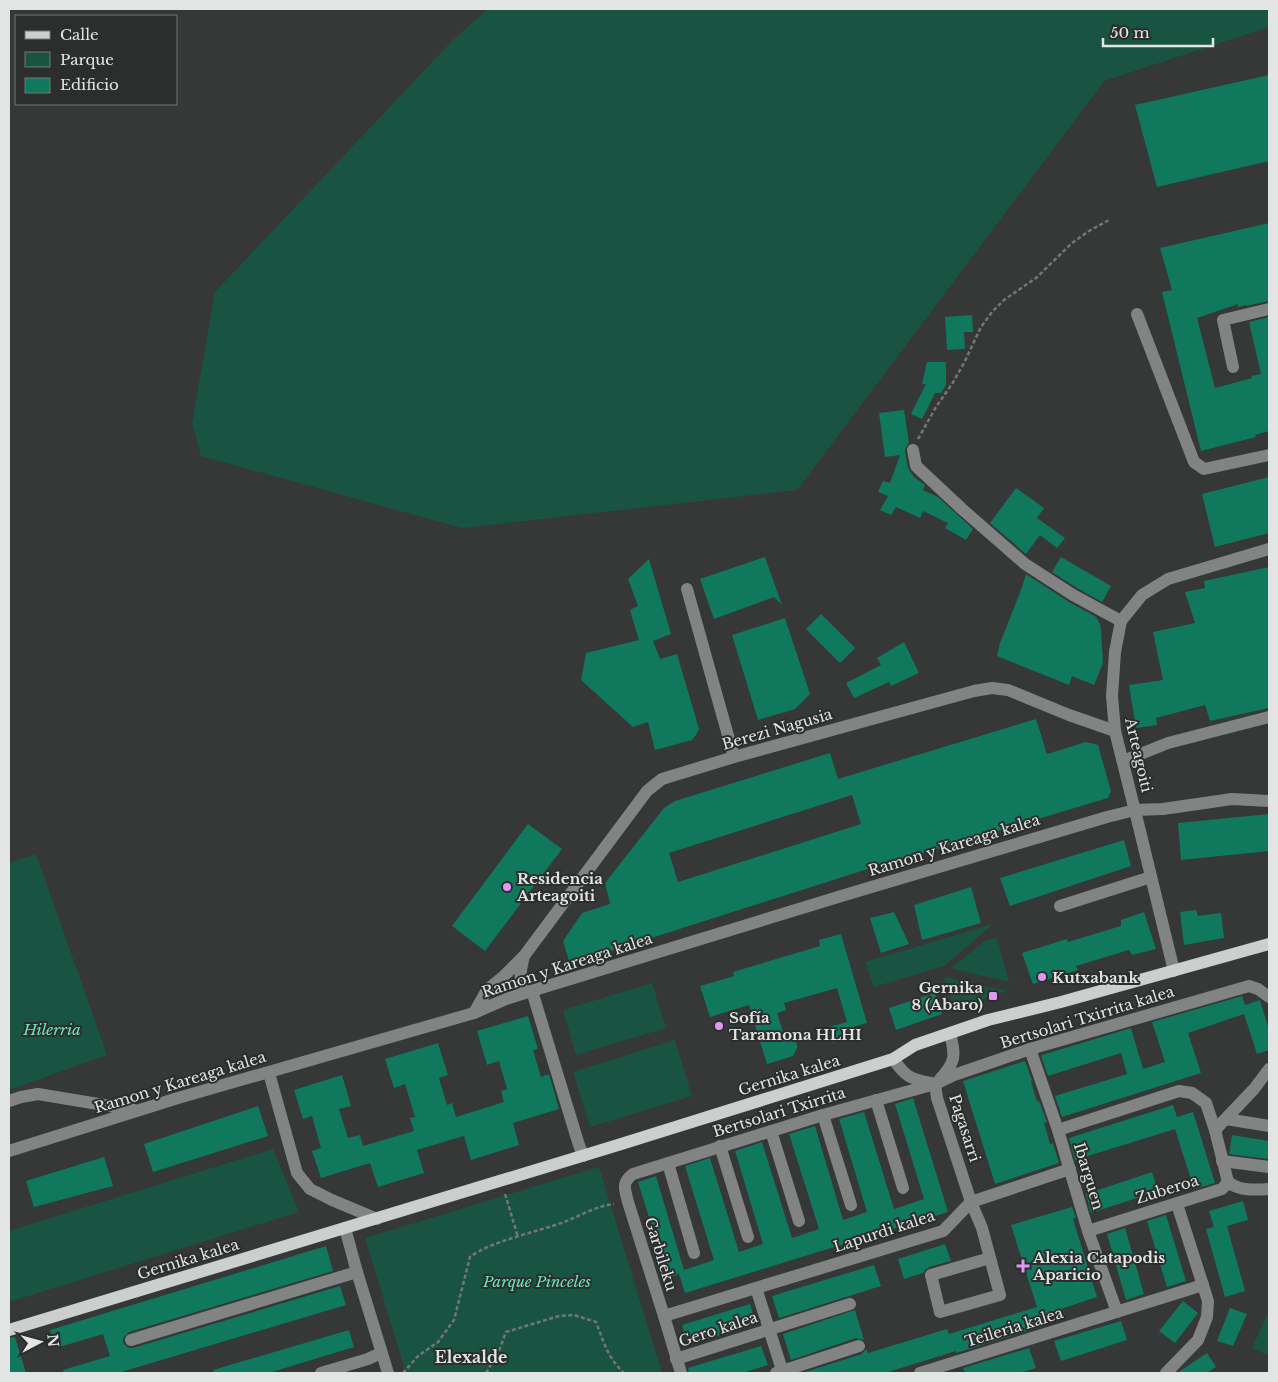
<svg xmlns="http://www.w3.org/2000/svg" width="1278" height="1382" font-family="'Libre Baskerville',serif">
	<rect width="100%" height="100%" fill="#353837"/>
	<g fill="#195442">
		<polygon points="488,9 1269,9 1269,27 1104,81 797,490 462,528 201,456 192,423 215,292 453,40"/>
		<polygon points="36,854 107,1055 9,1090 9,863"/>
		<polygon points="993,924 944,966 874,987 865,962"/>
		<polygon points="997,938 1009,982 951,968 986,940"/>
		<polygon points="944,977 1007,991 954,1009"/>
		<polygon points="652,983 666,1028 576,1055 563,1010"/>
		<polygon points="675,1040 692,1096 590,1127 573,1072"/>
		<polygon points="273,1149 299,1212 9,1302 9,1231"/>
		<polygon points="599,1167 662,1373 406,1373 365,1238"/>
		<polygon points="1269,1310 1269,1356 1252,1348"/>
	</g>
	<g fill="#0f785d" fill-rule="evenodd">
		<polygon points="1269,75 1269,161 1157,187 1135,105"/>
		<polygon points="1269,223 1269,301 1246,306 1246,305 1238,307 1238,304 1197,318 1215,388 1252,378 1251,376 1261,374 1249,322 1269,317 1269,431 1255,435 1256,437 1201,451 1162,292 1172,290 1160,248"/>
		<polygon points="972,315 973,332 964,332 965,349 947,350 945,317"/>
		<polygon points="927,362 946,362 946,385 941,393 935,393 922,419 911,414 926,384 922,384"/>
		<polygon points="904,410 909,443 906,447 905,451 908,468 914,477 925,485 923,490 938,497 973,529 966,540 945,528 948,523 923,511 920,518 896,507 891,515 880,510 888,496 878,492 883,481 890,483 900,455 885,457 879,413"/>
		<polygon points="1269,477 1269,533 1215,547 1202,494"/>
		<polygon points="1016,488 1044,508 1037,518 1065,538 1057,548 1040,535 1026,554 990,523"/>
		<polygon points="765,557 782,605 774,597 714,619 700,579"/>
		<polygon points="1061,557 1111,586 1102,602 1077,588 1052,572"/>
		<polygon points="649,559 671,634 653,641 660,659 677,654 699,729 696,735 692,740 655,750 648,722 633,727 581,680 586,653 639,640 630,610 638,606 628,579"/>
		<polygon points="1269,567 1269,708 1210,721 1205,705 1156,718 1157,725 1136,728 1129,685 1163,680 1153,632 1195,623 1185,592 1205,588 1204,581"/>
		<polygon points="1026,574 1069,602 1096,617 1100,624 1101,631 1103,663 1094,685 1072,676 1069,685 997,656 1000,643 1021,590"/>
		<polygon points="821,614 855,648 840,663 806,629"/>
		<polygon points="785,618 810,694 795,709 758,720 732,635"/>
		<polygon points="904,642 919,673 891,686 889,682 854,698 846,683 881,665 877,658"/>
		<path d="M1036,719L1047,754L1086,742L1098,745L1111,791L1108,798L874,868V867L570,964L563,941L582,913L610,904L605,883L664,808L675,801L830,753L838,779ZM852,795L861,824L678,882L669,853Z"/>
		<polygon points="1269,814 1269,851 1181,860 1178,823"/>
		<polygon points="528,824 562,849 485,951 452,926"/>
		<polygon points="1124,840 1131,866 1010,906 1000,878"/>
		<polygon points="971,887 981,923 922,940 914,905"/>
		<polygon points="1196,910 1198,916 1221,913 1224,938 1184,945 1180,912"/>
		<polygon points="894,912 909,944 881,953 870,918"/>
		<polygon points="1144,912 1156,949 1132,955 1129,950 1076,966 1078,970 1033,984 1022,953 1067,939 1068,942 1121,926 1121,920"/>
		<polygon points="841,934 867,1023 849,1028 851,1037 833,1043 829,1027 847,1022 837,988 784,1003 786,1010 777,1013 784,1035 793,1040 797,1044 797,1048 793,1056 767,1064 749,1005 710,1017 700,986 734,976 733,972 820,946 819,940"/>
		<polygon points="935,993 942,1014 896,1030 889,1008"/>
		<polygon points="1242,996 1245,1005 1260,1000 1269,1030 1269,1050 1257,1054 1244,1014 1188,1033 1201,1073 1062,1117 1055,1096 1127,1074 1121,1053 1048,1076 1041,1056 1042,1055 1131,1028 1143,1069 1165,1062 1152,1022"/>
		<polygon points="528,1016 538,1049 533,1050 541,1077 549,1074 559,1109 513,1123 519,1145 471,1160 464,1136 417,1150 424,1173 378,1187 370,1163 321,1178 312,1151 321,1148 312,1116 303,1119 294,1090 342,1075 351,1106 339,1109 348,1138 360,1135 363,1146 414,1131 410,1118 415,1117 405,1084 394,1088 385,1059 438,1043 448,1075 439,1078 447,1105 452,1103 456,1117 504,1102 501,1091 507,1089 499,1061 487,1065 477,1031"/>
		<polygon points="1025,1061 1032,1080 1031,1081 1037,1102 1039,1101 1047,1122 1044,1123 1050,1144 1053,1143 1059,1163 995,1184 963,1081"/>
		<polygon points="913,1098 948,1212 685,1293 679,1274 668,1278 638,1182 656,1176 684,1270 714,1260 685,1166 710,1158 739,1252 763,1244 735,1151 762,1142 792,1238 819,1229 789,1134 815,1126 843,1220 867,1212 839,1119 864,1112 894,1209 924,1199 895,1104"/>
		<polygon points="1173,1105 1177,1117 1193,1112 1215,1183 1194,1189 1175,1129 1075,1160 1069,1138"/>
		<polygon points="258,1106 268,1136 153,1172 144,1144"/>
		<polygon points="1232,1135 1269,1141 1269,1159 1229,1154"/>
		<polygon points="104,1157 113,1186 34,1207 26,1181"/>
		<polygon points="1152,1172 1158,1191 1091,1213 1086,1194"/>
		<polygon points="1243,1201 1248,1220 1227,1226 1245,1291 1225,1297 1206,1229 1214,1227 1209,1211"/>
		<polygon points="1072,1207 1076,1218 1073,1219 1097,1297 1043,1315 1046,1325 956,1353 956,1351 885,1373 802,1373 862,1354 866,1349 868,1353 947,1329 949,1334 1037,1307 1011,1225"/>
		<polygon points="1166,1215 1186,1281 1167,1287 1147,1221"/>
		<polygon points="1125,1228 1144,1294 1126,1300 1107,1234"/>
		<polygon points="945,1244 951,1261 929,1267 925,1270 923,1273 904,1279 898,1259"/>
		<polygon points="326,1246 333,1271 129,1332 123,1338 123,1343 129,1348 133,1348 340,1286 346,1305 118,1373 64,1373 63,1370 110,1356 103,1334 56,1348 50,1330"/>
		<polygon points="874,1265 881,1286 779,1318 772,1296"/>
		<polygon points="1183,1301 1198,1313 1175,1343 1159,1331"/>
		<polygon points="750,1304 756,1324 688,1345 682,1325"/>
		<polygon points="1230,1308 1247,1314 1233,1346 1217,1341"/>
		<polygon points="855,1310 864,1340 856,1338 791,1360 783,1334"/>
		<polygon points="1121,1321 1127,1340 1061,1361 1054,1341"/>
		<polygon points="349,1330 354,1347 269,1373 214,1373 213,1370"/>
		<polygon points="15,1337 26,1373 9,1373 9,1338"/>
		<polygon points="761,1346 768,1365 742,1373 689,1373 688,1368"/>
		<polygon points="1029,1348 1036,1368 1019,1373 965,1373 963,1368"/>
		<polygon points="1207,1353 1216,1367 1207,1373 1177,1373"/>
	</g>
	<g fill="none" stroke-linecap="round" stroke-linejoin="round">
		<g stroke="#747675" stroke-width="2.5" stroke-dasharray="4 2.5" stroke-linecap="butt">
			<polyline points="918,439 936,407 952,384 964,363 981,327 992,312 1004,300 1036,278 1072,243 1089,231 1109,220"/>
			<polyline points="505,1194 518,1237"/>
			<path d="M403,1373L418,1356L438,1342L454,1320L470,1257C491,1241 537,1232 564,1222C580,1216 596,1206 614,1204"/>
			<path d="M486,1373L499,1351L506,1332L559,1316L574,1315L596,1322C604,1343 608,1358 624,1373"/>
		</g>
		<g stroke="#828483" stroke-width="12">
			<polyline points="1137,314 1194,462 1204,469 1269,455"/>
			<polyline points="1233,367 1223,320 1269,309"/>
			<polyline points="913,450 916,466 962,509 1025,564 1073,595 1121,621"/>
			<polyline points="687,589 734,757"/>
			<polyline points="1123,761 1168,743 1269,717"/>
			<polyline points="1060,906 1151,877"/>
			<path d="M524,956C521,968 519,977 522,988L528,991H532"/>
			<polyline points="1174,971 1139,827 1115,731 1112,696 1115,652 1121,621 1142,595 1168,579 1269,549"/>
			<polyline points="532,991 578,1142 583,1156"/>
			<polyline points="474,1013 487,990 503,977 524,956 647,791 662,779 734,757 974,691 992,688 1008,690 1069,715 1115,731"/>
			<polyline points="1030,1049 1058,1130 1088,1231 1117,1312"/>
			<path d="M893,1059C906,1077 910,1079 931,1083"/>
			<polyline points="269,1073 297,1173 310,1189 332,1200 377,1219"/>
			<path d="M940,1079C957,1061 955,1055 950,1033"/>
			<polyline points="935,1084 937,1098 971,1202 982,1228 1000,1295 940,1312 931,1275 990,1258"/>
			<polyline points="876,1100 903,1188"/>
			<polyline points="9,1101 21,1097 38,1094 134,1110"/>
			<polyline points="823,1115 851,1205"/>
			<polyline points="1226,1119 1269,1126"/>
			<polyline points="1058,1130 1179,1091 1192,1093 1206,1103 1215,1130 1228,1182 1222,1189 1088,1231"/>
			<polyline points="1215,1130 1254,1089 1269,1069"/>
			<polyline points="771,1131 799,1221"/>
			<polyline points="720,1146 748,1237"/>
			<polyline points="9,1151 178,1098 474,1013 506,999 528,992 848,894 1107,817 1135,810 1163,809 1232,799 1269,801"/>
			<polyline points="1222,1161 1269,1167"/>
			<polyline points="668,1163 694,1253"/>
			<path d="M1228,1182C1239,1191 1255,1190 1269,1189"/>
			<polyline points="345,1228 357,1272 388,1373"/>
			<polyline points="756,1288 783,1373"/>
			<polyline points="664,1316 943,1231 971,1202 1070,1169"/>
			<polyline points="131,1340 357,1272"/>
			<polyline points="676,1359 850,1304"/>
			<polyline points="321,1373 368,1359 381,1353"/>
			<path d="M681,1373L664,1316L628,1202C625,1189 621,1183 633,1174L823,1115L935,1084L954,1075L1030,1049L1249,986L1258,989L1269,997"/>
			<polyline points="776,1373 859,1346"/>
			<polyline points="920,1373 1203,1285"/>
			<polyline points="1166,1373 1198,1340 1207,1317 1208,1301 1177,1204"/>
		</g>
		<polyline stroke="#cccfce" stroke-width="12" points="9,1330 618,1145 893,1059 915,1045 988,1020 1061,1002 1269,944"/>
	</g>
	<g fill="#df98f2" stroke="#2b2e2d" stroke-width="2">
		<circle cx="507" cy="887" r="5"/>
		<circle cx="1042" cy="977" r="5"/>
		<rect x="988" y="991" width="10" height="10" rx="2.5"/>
		<circle cx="719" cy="1026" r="5"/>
		<path d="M1020.5 1258.5h5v5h5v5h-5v5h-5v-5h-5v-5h5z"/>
	</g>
	<g text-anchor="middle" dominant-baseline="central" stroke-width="4" stroke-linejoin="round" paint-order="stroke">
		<g font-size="15" fill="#e3e5e4" stroke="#2b2e2d">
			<text transform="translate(777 729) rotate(-16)">Berezi Nagusia</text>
			<text transform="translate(1139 755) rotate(77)">Arteagoiti</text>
			<text transform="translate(954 845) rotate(-17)">Ramon y Kareaga kalea</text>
			<text transform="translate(567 965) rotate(-18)">Ramon y Kareaga kalea</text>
			<text transform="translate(1087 1017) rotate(-17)">Bertsolari Txirrita kalea</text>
			<text transform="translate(789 1075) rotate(-17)">Gernika kalea</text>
			<text transform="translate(180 1082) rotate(-17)">Ramon y Kareaga kalea</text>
			<text transform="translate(779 1112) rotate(-17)">Bertsolari Txirrita</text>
			<text transform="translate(965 1128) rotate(72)">Pagasarri</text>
			<text transform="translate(1089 1176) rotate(73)">Ibarguen</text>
			<text transform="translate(1167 1189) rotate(-17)">Zuberoa</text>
			<text transform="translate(884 1231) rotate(-18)">Lapurdi kalea</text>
			<text transform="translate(661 1254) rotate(73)">Garbileku</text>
			<text transform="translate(188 1259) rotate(-17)">Gernika kalea</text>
			<text transform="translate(1014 1327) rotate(-17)">Teileria kalea</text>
			<text transform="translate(718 1329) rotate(-18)">Gero kalea</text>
		</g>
		<g font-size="15" font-weight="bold" fill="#e3e5e4" stroke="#2b2e2d" text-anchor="start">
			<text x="517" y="878">Residencia<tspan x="517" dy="17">Arteagoiti</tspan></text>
			<text x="1052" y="977">Kutxabank</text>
			<text x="983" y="987" text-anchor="end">Gernika<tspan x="983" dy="17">8 (Abaro)</tspan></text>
			<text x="729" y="1017">Sofía<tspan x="729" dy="17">Taramona HLHI</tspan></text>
			<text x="1033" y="1257">Alexia Catapodis<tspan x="1033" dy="17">Aparicio</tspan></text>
		</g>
		<g font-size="15" font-style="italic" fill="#68e7be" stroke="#2b2e2d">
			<text x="52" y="1029">Hilerria</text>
			<text x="537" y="1281">Parque Pinceles</text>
		</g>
		<g font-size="16" font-weight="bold" fill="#e1e6e4" stroke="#2b2e2d">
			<text x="471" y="1357">Elexalde</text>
		</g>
	</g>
	<rect width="1278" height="1382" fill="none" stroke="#e3e5e4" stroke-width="20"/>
	<rect x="15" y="15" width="162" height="90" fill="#2b2e2d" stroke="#757776"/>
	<rect x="25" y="31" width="25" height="8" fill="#cccfce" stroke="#757776"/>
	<text x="60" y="40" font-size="15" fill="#e3e5e4">Calle</text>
	<rect x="25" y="52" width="25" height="15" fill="#195442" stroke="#757776"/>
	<text x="60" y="65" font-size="15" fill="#e3e5e4">Parque</text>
	<rect x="25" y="78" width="25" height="15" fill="#0f785d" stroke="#757776"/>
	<text x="60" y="90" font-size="15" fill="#e3e5e4">Edificio</text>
	<g transform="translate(40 1342) rotate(84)" stroke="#2b2e2d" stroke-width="4" paint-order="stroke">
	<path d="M0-4L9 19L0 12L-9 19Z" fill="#e3e5e4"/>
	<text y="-8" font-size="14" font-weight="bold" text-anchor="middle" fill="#e3e5e4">N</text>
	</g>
	<path d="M1103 38v8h110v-8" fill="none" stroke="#e3e5e4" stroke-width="2.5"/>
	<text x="1110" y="38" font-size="15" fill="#e3e5e4" stroke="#2b2e2d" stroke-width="4" paint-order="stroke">50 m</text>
</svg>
